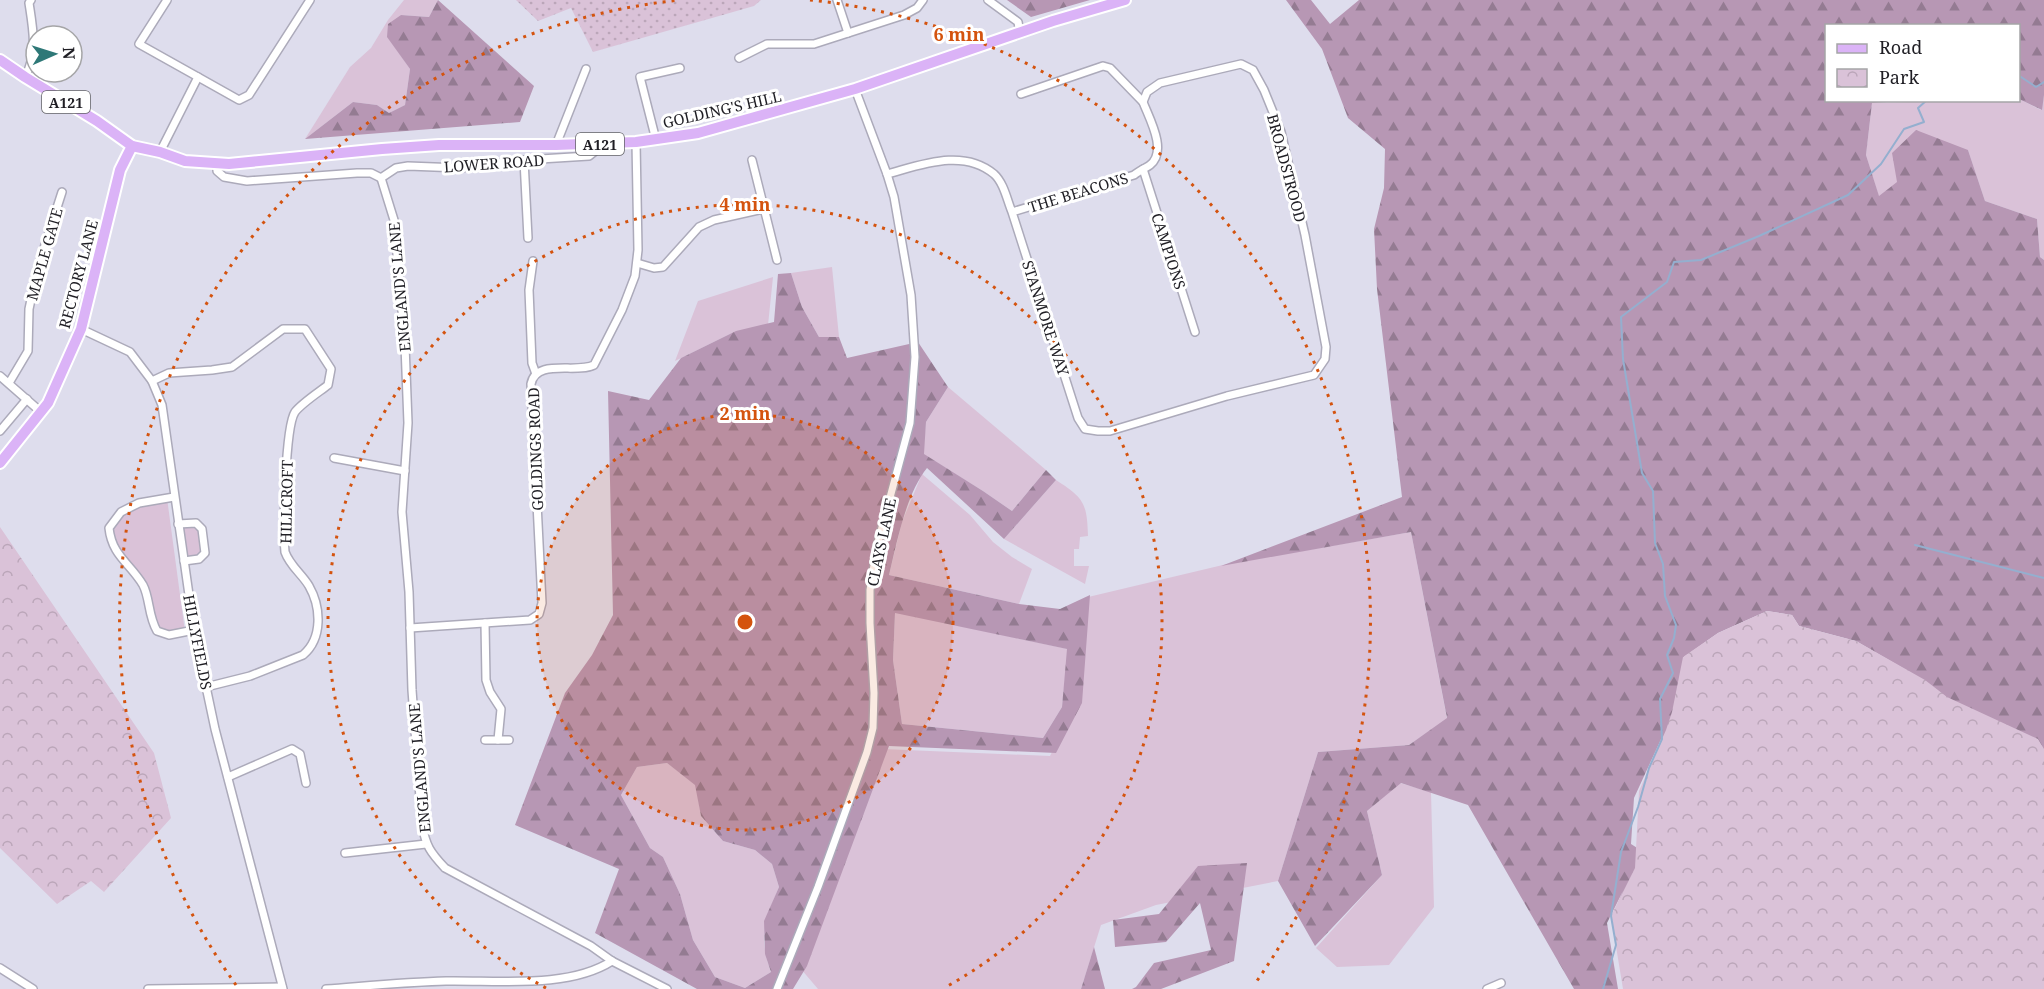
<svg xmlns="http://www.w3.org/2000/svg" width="2044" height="989" font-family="'Noto Serif',serif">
	<defs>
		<pattern id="forest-firs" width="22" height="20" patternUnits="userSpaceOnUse" patternTransform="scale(1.5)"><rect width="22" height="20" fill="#b797b4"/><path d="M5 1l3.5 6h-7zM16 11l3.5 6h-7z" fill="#947b92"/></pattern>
		<pattern id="park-crowns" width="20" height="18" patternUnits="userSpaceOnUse" patternTransform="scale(1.5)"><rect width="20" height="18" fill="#dac2d8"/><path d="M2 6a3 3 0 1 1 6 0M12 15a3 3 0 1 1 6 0" fill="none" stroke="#bba6b9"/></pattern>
		<pattern id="garden-dots" width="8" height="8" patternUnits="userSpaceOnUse" patternTransform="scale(1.5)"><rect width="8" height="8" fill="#dac2d8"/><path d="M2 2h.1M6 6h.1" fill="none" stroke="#bba6b9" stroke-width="1.8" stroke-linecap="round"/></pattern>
	</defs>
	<rect width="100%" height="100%" fill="#dedded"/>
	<g fill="#dac2d8">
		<polygon points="404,0 438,0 429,17 401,15 388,37 410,69 405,105 389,113 377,105 353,102 305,139 350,67 371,48 388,20"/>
		<polygon points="2044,95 2044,260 2040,257 2037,219 1985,201 1968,150 1897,183 1879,197 1866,155 1872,103 2019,99 2041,110"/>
		<polygon points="832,267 839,337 819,337 802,307 791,273"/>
		<polygon points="773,277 768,325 730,334 675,361 698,301"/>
		<polygon points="948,387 1046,470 1012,511 983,491 923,454 926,422"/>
		<polygon points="922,474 970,515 993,542 1012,557 1032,569 1019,604 889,575 902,522"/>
		<path d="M1056,480C1084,498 1087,503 1088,536L1080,537L1079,549H1074V566H1089L1085,584L1004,539Z"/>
		<polygon points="167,498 185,632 169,635 157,631 144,587 123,561 109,528 121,512"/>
		<polygon points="196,523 202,529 205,553 199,559 184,561 178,524"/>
		<polygon points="1411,532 1447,719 1409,745 1318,752 1278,881 1156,905 1101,925 1081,989 818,989 801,969 883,749 1050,756 1076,705 1084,598 1227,564"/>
		<polygon points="895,612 1068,649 1062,707 1043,738 902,724 893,660"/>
		<path d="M667,763L696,785L701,816L723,841L755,850L772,864L779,887C765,920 758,936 771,972L745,988L715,977L693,940L680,894L663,857L650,848L621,795L637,767Z"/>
		<polygon points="1400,783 1431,792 1434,907 1389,965 1337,967 1316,948 1382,875 1367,811"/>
	</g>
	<g fill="url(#forest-firs)" fill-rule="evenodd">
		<polygon points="438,0 534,86 520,122 305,139 353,102 377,105 389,113 405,105 410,69 387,37 388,24 401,15 429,17"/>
		<polygon points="1007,0 1090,0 1031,17"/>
		<path d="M1286,0H1311L1330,24L1359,0H2044V95L2042,110L2019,99L2018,26H1826V100L1901,101L1872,103L1866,155L1879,196L1897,182L1892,153L1916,130L1968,150L1985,201L2037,219L2040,257L2044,260V763L1902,911L1894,899L2032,746L1943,704L1819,839L1884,906L1717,775L1662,737L1634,798L1631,844L1703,890L1738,931L1742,989H1685L1618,903L1623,891L1607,923L1618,989H1574L1468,805L1401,783L1367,811L1382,875L1315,946L1278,881L1318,752L1409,745L1447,718L1411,532L1221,566L1402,497L1377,289L1374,229L1384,188L1385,149L1348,118L1322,49ZM1767,611L1792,615L1799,626L1856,641L1925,681L1812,822L1673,712L1684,657L1718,633Z"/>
		<path d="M791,273L802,307L819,337H839L847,358L918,342L948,387L926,422L924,454L983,491L1012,511L1046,470L1056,480L1004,539L927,468C906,494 897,542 889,575L1019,604L1060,609L1090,595L1082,703L1056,753L889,746L807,966L793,989H697L595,933L619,869L515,825L565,693L592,655L613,615L608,391L649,400L681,358L736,331L774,322L778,274ZM895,613L1067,649L1062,707L1043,738L902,724L893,660ZM667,763L695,785L701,816L723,841L755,850L772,864L779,887L764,921L765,954L771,972L745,988L715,977L693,940L680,894L663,857L650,848L621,795L637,767Z"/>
		<polygon points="1247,863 1234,961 1161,989 1132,989 1136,987 1154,963 1211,950 1200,903 1166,942 1115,947 1113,920 1159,914 1198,866"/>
		<polygon points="1094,947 1105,989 1081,989"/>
	</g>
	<g fill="url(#park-crowns)">
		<polygon points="0,527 154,753 171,818 104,892 91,881 57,904 0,848"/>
		<polygon points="1767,611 1792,615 1799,626 1856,641 1925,680 1947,697 2038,739 2044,749 2044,989 1623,989 1611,916 1635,868 1639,791 1666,730 1672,712 1683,657 1718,633"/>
	</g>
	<polygon fill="url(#garden-dots)" points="516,0 761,0 754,6 593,52 571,8 538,21"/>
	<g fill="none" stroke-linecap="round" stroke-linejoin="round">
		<g stroke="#94afcf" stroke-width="2">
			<polyline points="2018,75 2036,87 2044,82"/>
			<polyline points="1915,545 2044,578"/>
			<polyline points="1603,989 1616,945 1611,916 1621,852 1638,807 1649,768 1662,739 1660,699 1673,673 1667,655 1674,638 1676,625 1665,596 1663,564 1655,543 1653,491 1642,473 1623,359 1621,317 1667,282 1674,262 1701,260 1759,236 1848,195 1881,164 1904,129 1924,122 1918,108 1927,100"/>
		</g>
		<defs>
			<g id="street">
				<polyline points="837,0 848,33"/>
				<polyline points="988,0 1018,22 1020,33"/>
				<polyline points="739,58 767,44 814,44 904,15 917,8 923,0"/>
				<path d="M25,77C38,53 33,29 29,3L31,0"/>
				<polyline points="198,77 239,100 249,95 310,0"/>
				<polyline points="1021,94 1103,66 1110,68 1143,102"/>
				<polyline points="656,140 640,77 680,68"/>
				<polyline points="556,145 586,69"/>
				<polyline points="160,152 198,77 139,44 167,0"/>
				<polyline points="524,160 528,238"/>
				<polyline points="752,160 777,260"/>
				<polyline points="217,164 217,171 224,177 247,181 357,173 371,173 381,178 396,168 408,166 460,168 524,160 589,156 594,152 597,144"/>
				<polyline points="1143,169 1195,332"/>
				<path d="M887,174C921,165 963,148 994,174C1004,183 1007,200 1012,212L1078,418L1085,429L1098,431H1110L1227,396L1314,375L1325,359L1326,347L1305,235L1281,132L1264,90L1253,70L1241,64L1160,83L1147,92L1143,102C1149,118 1168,151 1150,165C1146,168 1139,171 1134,175L1012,212"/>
				<path d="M381,178L394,220L405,345L408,423L402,512L409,592L412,690L422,825C426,846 430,852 445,868L591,946L612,961L667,989"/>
				<polyline points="533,261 529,290 532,363 536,374"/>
				<polyline points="637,263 654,268 663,267 699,227 714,220 763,209"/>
				<polyline points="81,329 130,352 152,381 162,405 194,630 215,729 283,989"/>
				<polyline points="0,376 41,412"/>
				<path d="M152,381L169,373L212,370L232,367L283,329H305L331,369L328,385C319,392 302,403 295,412C285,427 283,530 285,552C290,566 302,574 309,586C321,607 323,638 303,655L250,676L206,687"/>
				<polyline points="9,383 28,351 29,309 38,267 62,192"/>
				<polyline points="0,431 27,399"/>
				<polyline points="334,458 405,471"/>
				<path d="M174,497L139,503L121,512L109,528C112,556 130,563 143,585C150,598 148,616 157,631L169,635L194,630"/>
				<polyline points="178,524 196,523 202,529 205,553 199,559 184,561"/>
				<polyline points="485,623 486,680 490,692 501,709 498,740"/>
				<path d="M410,628L530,620L539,614L542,603L531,384C536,358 576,374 594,365L622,310L635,276L638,250L636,142"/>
				<polyline points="485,740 509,740"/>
				<polyline points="228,777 292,749 300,754 306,783"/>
				<polyline points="345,853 426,844"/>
				<polyline points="0,968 33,989"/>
				<polyline points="148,989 282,987"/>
				<path d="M326,989C366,986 406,982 446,981C498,980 568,989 612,961"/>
				<polyline points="777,989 818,887 867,752 873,728 874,693 870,623 870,590 877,546 910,423 915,357 911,295 894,197 887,174 855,89"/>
				<polyline points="1487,989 1501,983"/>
			</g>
			<g id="primary">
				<polyline points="0,60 25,77 97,121 132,146 160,152 185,161 229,164 382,149 439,145 556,145 636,142 698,133 855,89 1053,21 1125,0"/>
				<polyline points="0,463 48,403 81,329 120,170 132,146"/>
			</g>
		</defs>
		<use href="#street" stroke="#acaaba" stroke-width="10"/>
		<use href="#primary" stroke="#fff" stroke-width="14"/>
		<use href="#street" stroke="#fff" stroke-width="7"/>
		<use href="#primary" stroke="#dbb3f7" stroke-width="10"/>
	</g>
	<circle cx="745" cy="622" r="208" fill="#d4530e" fill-opacity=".12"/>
	<g fill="none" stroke="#d4530e" stroke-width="3" stroke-dasharray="3 6">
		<circle cx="745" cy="622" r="208"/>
		<path d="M546 988A417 417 0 1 1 944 988"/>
		<path d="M236 985A625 625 0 0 1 680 0M810 0A625 625 0 0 1 1254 985"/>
	</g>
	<g text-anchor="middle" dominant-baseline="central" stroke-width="6" stroke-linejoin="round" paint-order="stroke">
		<g fill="#fff" stroke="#626266" stroke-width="1.5">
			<rect x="42" y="91" width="48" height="22" rx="4.5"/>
			<rect x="576" y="133" width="48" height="22" rx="4.5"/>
		</g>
		<g font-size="14" font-weight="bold" fill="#1f1e24">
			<text x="66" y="102">A121</text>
			<text x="600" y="144">A121</text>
		</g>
		<g font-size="15" fill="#1f1e24" stroke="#fff">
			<text transform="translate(722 109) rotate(-13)">GOLDING'S HILL</text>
			<text transform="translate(494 163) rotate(-4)">LOWER ROAD</text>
			<text transform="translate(1287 168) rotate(75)">BROADSTROOD</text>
			<text transform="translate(1078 192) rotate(-17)">THE BEACONS</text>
			<text transform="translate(1169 251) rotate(72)">CAMPIONS</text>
			<text transform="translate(44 254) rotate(-74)">MAPLE GATE</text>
			<text transform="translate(78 274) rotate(-75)">RECTORY LANE</text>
			<text transform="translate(399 287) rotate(-95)">ENGLAND'S LANE</text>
			<text transform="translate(1046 318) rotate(72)">STANMORE WAY</text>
			<text transform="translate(535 449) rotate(-92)">GOLDINGS ROAD</text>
			<text transform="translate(286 502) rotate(-89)">HILLCROFT</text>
			<text transform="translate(881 542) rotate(-78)">CLAYS LANE</text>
			<text transform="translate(198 642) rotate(79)">HILLYFIELDS</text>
			<text transform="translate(419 768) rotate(-95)">ENGLAND'S LANE</text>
		</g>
	</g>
	<circle cx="745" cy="622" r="9" fill="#d4530e" stroke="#fff" stroke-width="3"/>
	<g font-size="18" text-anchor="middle" font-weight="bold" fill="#d4530e" stroke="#fff" stroke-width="6" stroke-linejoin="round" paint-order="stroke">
		<text x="959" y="41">6 min</text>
		<text x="745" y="211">4 min</text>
		<text x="745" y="420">2 min</text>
	</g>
	<rect x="1825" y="24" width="195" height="78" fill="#ffffff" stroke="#a5a5a7" stroke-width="1.5"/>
	<rect x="1837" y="44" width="30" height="9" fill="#dbb3f7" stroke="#a5a5a7" stroke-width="1.5"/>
	<text x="1879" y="54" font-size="18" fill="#1f1e24">Road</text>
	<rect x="1837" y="69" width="30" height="18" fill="url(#park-crowns)" stroke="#a5a5a7" stroke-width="1.5"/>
	<text x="1879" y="84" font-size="18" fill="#1f1e24">Park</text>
	<g transform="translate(54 54) rotate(87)"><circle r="28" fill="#ffffff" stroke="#a5a5a7" stroke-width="1.5"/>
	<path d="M0-4.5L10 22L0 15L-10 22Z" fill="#2e7877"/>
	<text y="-9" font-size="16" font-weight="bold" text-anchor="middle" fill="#1f1e24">N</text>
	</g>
</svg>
